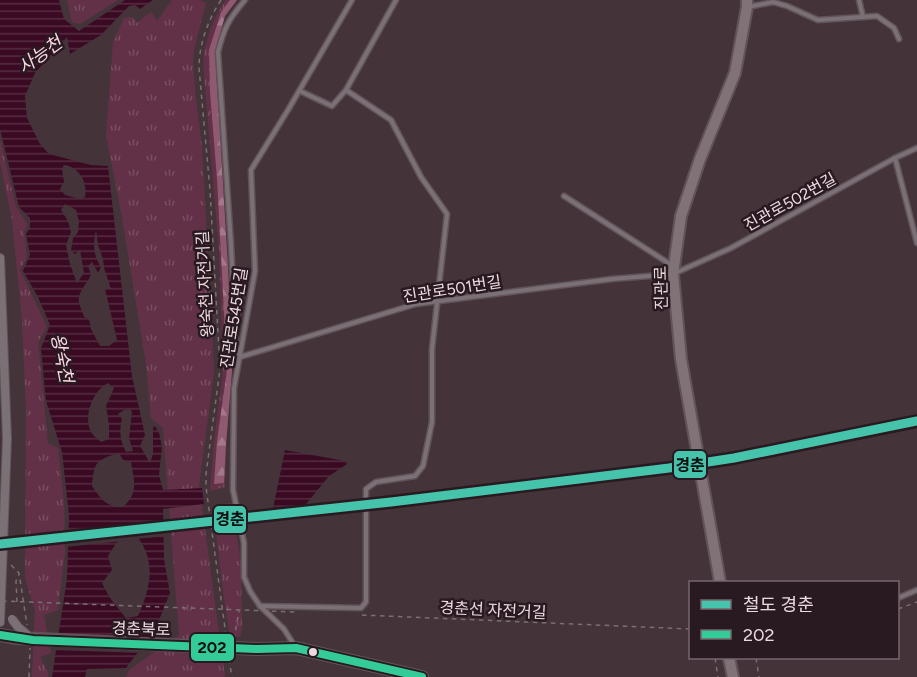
<svg xmlns="http://www.w3.org/2000/svg" width="917" height="677" font-family="Figtree,'Noto Sans KR',sans-serif">
	<defs>
		<pattern id="grass-tufts" width="24" height="20" patternUnits="userSpaceOnUse" patternTransform="scale(1.5)"><rect width="24" height="20" fill="#623147"/><path d="M3 7l-1-3M5 7V3M7 7l1-3M15 17l-1-3M17 17v-4M19 17l1-3" fill="none" stroke="#794e61"/></pattern>
		<pattern id="forest-firs" width="22" height="20" patternUnits="userSpaceOnUse" patternTransform="scale(1.5)"><rect width="22" height="20" fill="#8f5970"/><path d="M5 1l3.5 6h-7zM16 11l3.5 6h-7z" fill="#a4788b"/></pattern>
		<pattern id="water-rules" width="6" height="5" patternUnits="userSpaceOnUse" patternTransform="scale(1.5)"><rect width="6" height="5" fill="#3a0a23"/><path d="M0 2.5h6" fill="none" stroke="#572d43"/></pattern>
	</defs>
	<rect width="100%" height="100%" fill="#44343a"/>
	<g fill="url(#grass-tufts)">
		<polygon points="67,0 118,0 80,24 72,22"/>
		<polygon points="172,0 200,0 206,3 194,49 193,62 195,91 202,147 214,371 199,485 225,677 126,677 129,670 179,635 163,428 151,418 146,364 122,217 106,135 113,43 124,18 133,17 137,23 151,12 157,21"/>
		<path d="M226,0H237L225,16L215,52L228,267L232,371L226,444L225,487L210,491L214,441L223,371L219,252L203,62C205,42 213,16 226,0Z"/>
		<polygon points="0,139 16,207 28,225 24,231 27,257 20,270 47,327 38,342 48,443 58,448 64,504 65,551 58,610 44,615 51,653 40,657 48,673 48,677 32,677 35,610 25,579 26,412 22,319 12,220 0,162"/>
		<polygon points="232,503 241,564 242,629 240,637 230,636 223,591 213,506"/>
	</g>
	<polygon fill="url(#forest-firs)" points="230,0 237,0 225,16 215,52 228,267 232,371 226,444 224,483 214,484 217,441 227,370 217,179 210,92 209,50 221,12"/>
	<g fill="url(#water-rules)" fill-rule="evenodd">
		<path d="M0,0H59L64,19L79,31L125,0H153L140,9L135,5L129,6L101,35L70,54L67,37L35,73L25,96L27,118L40,144L49,154L91,165L108,166L132,376L145,435L140,446L150,463L153,454V428L155,426L159,433L162,447L159,475L163,490L202,488L204,504L163,509L164,559L170,593L155,630L126,668L87,669L85,677H52L67,578L69,515L62,452L46,401L41,348L50,325L38,297L23,271L30,255L26,234L30,228V218L19,207L0,129ZM64,165C79,167 88,182 85,197L80,199L65,195L60,189L64,182L62,169ZM65,204L76,210L79,222L78,232L73,238L71,251L75,254L80,250L84,273L77,283L70,264L66,245L71,232L68,221L61,210ZM96,230L98,245L103,259L104,268L111,289H105L117,340L109,346H100L91,329L89,319L84,317C83,312 80,307 79,303C77,292 87,284 91,275L88,266L92,262L98,273L101,267C93,255 93,245 96,230ZM108,383L114,388L106,406L109,425V439L101,442C98,439 93,436 91,432C83,415 93,391 108,383ZM130,409L132,412L129,438L133,451L126,452C120,440 119,432 122,419L118,414L124,410ZM119,453L123,460L131,462C134,481 139,493 123,507C106,507 101,499 92,486C94,462 96,460 119,453ZM135,533C138,538 143,544 145,550C155,571 147,596 138,616L126,618L110,598L102,583L112,570L108,556L122,534Z"/>
		<polygon points="285,450 345,461 347,464 329,476 293,520 271,518"/>
	</g>
	<g fill="#44343a">
		<polygon points="308,507 296,522 286,523 270,521 268,519 270,511"/>
		<polygon points="166,522 167,536 135,539 134,536 124,537 122,541 65,547 66,533"/>
		<polygon points="56,635 152,639 142,653 53,650"/>
	</g>
	<g fill="none" stroke-linecap="round" stroke-linejoin="round">
		<defs>
			<g id="lane">
				<path d="M245,0C228,20 224,28 218,52L231,244L236,344L240,357L416,304L612,279L673,274L731,248L895,158L917,148"/>
				<polyline points="859,0 863,17"/>
				<polyline points="748,7 773,2 787,6 818,20 877,16 894,28 899,39"/>
				<polyline points="300,91 332,106 346,90 396,0"/>
				<polyline points="895,158 917,243"/>
				<polyline points="564,196 673,266"/>
				<polyline points="898,598 917,590"/>
				<polyline points="260,606 361,608 366,602 366,489 376,482 415,476 423,466 432,422 432,349 447,214 421,177 391,120 346,90"/>
				<polyline points="294,645 284,629 260,606 250,591 244,577 244,543 233,490 234,388 255,271 251,170 288,110 352,0"/>
			</g>
			<polyline id="street" points="0,258 7,439 0,622"/>
			<g id="secondary">
				<polyline points="720,582 681,359 673,274 681,216 700,159 735,73 747,7 747,0"/>
				<polyline points="0,635 17,638"/>
				<polyline points="257,649 296,648 422,677"/>
				<polyline points="729,658 733,677"/>
			</g>
		</defs>
		<use href="#lane" stroke="#615359" stroke-width="7"/>
		<use href="#street" stroke="#615359" stroke-width="10"/>
		<use href="#secondary" stroke="#615359" stroke-width="14"/>
		<g stroke="#7a6f72" stroke-width="1.5" stroke-dasharray="4.5 4.5" stroke-linecap="butt">
			<path d="M221,0C208,20 199,44 199,68L210,190L220,369L206,474V487L226,636"/>
			<polyline points="11,565 19,573 27,625"/>
			<polyline points="17,602 16,581 19,574"/>
			<polyline points="898,609 917,602"/>
			<polyline points="362,615 690,629"/>
			<polyline points="234,639 239,611"/>
			<polyline points="715,658 718,677"/>
			<polyline points="756,658 759,677"/>
			<polyline points="229,659 232,677"/>
			<polyline points="29,677 30,648"/>
		</g>
		<use href="#lane" stroke="#7b7075" stroke-width="4"/>
		<use href="#street" stroke="#7b7075" stroke-width="8"/>
		<use href="#secondary" stroke="#807276" stroke-width="10"/>
		<defs>
			<polyline id="street-bridge" points="12,619 18,627 32,639"/>
			<polyline id="secondary-bridge" points="17,638 257,649"/>
		</defs>
		<use href="#street-bridge" stroke="#615359" stroke-width="10" stroke-linecap="butt"/>
		<use href="#secondary-bridge" stroke="#615359" stroke-width="14" stroke-linecap="butt"/>
		<polyline stroke="#7a6f72" stroke-width="1.5" stroke-dasharray="4.5 4.5" stroke-linecap="butt" points="2,601 295,612"/>
		<use href="#street-bridge" stroke="#7b7075" stroke-width="8"/>
		<use href="#secondary-bridge" stroke="#807276" stroke-width="10"/>
		<defs>
			<polyline id="bus-1" points="0,635 33,640 257,649 296,648 422,677"/>
		</defs>
		<use href="#bus-1" stroke="#281a20" stroke-width="12"/>
		<use href="#bus-1" stroke="#3c9" stroke-width="8"/>
		<defs>
			<polyline id="rail-1" points="0,544 391,502 669,468 734,458 917,421"/>
		</defs>
		<use href="#rail-1" stroke="#281a20" stroke-width="14"/>
		<use href="#rail-1" stroke="#46c3ab" stroke-width="9"/>
	</g>
	<circle fill="#edd9e0" stroke="#281a20" stroke-width="2" cx="313" cy="652" r="5"/>
	<g text-anchor="middle" dominant-baseline="central" stroke-width="5" stroke-linejoin="round" paint-order="stroke">
		<g font-size="16" fill="#edd9e0" stroke="#281a20">
			<text transform="translate(790 202) rotate(-29)">진관로502번길</text>
			<text transform="translate(205 284) rotate(-93)">왕숙천 자전거길</text>
			<text transform="translate(661 288) rotate(-91)">진관로</text>
			<text transform="translate(452 289) rotate(-9)">진관로501번길</text>
			<text transform="translate(234 318) rotate(-81)">진관로545번길</text>
			<text transform="translate(493 610) rotate(3)">경춘선 자전거길</text>
			<text transform="translate(141 629) rotate(2)">경춘북로</text>
		</g>
		<g font-size="18" font-style="italic" fill="#fdd7e5" stroke="#281a20">
			<text transform="translate(40 55) rotate(-36)">사능천</text>
			<text transform="translate(62 358) rotate(79)">왕숙천</text>
		</g>
	</g>
	<g stroke="#281a20" stroke-width="2">
		<rect x="673" y="450" width="34" height="29" rx="6" fill="#46c3ab"/>
		<rect x="213" y="505" width="34" height="29" rx="6" fill="#46c3ab"/>
		<rect x="190" y="633" width="45" height="29" rx="6" fill="#3c9"/>
	</g>
	<g font-size="16" text-anchor="middle" font-weight="bold" fill="#111">
		<text x="690" y="471">경춘</text>
		<text x="230" y="525">경춘</text>
		<text x="212" y="653">202</text>
	</g>
	<rect x="689" y="581" width="210" height="78" fill="#281a20" stroke="#77666d" stroke-width="1.5"/>
	<rect x="701" y="600" width="30" height="9" fill="#46c3ab" stroke="#77666d" stroke-width="1.5"/>
	<text x="743" y="611" font-size="18" fill="#edd9e0">철도 경춘</text>
	<rect x="701" y="630" width="30" height="9" fill="#33cc99" stroke="#77666d" stroke-width="1.5"/>
	<text x="743" y="641" font-size="18" fill="#edd9e0">202</text>
</svg>
